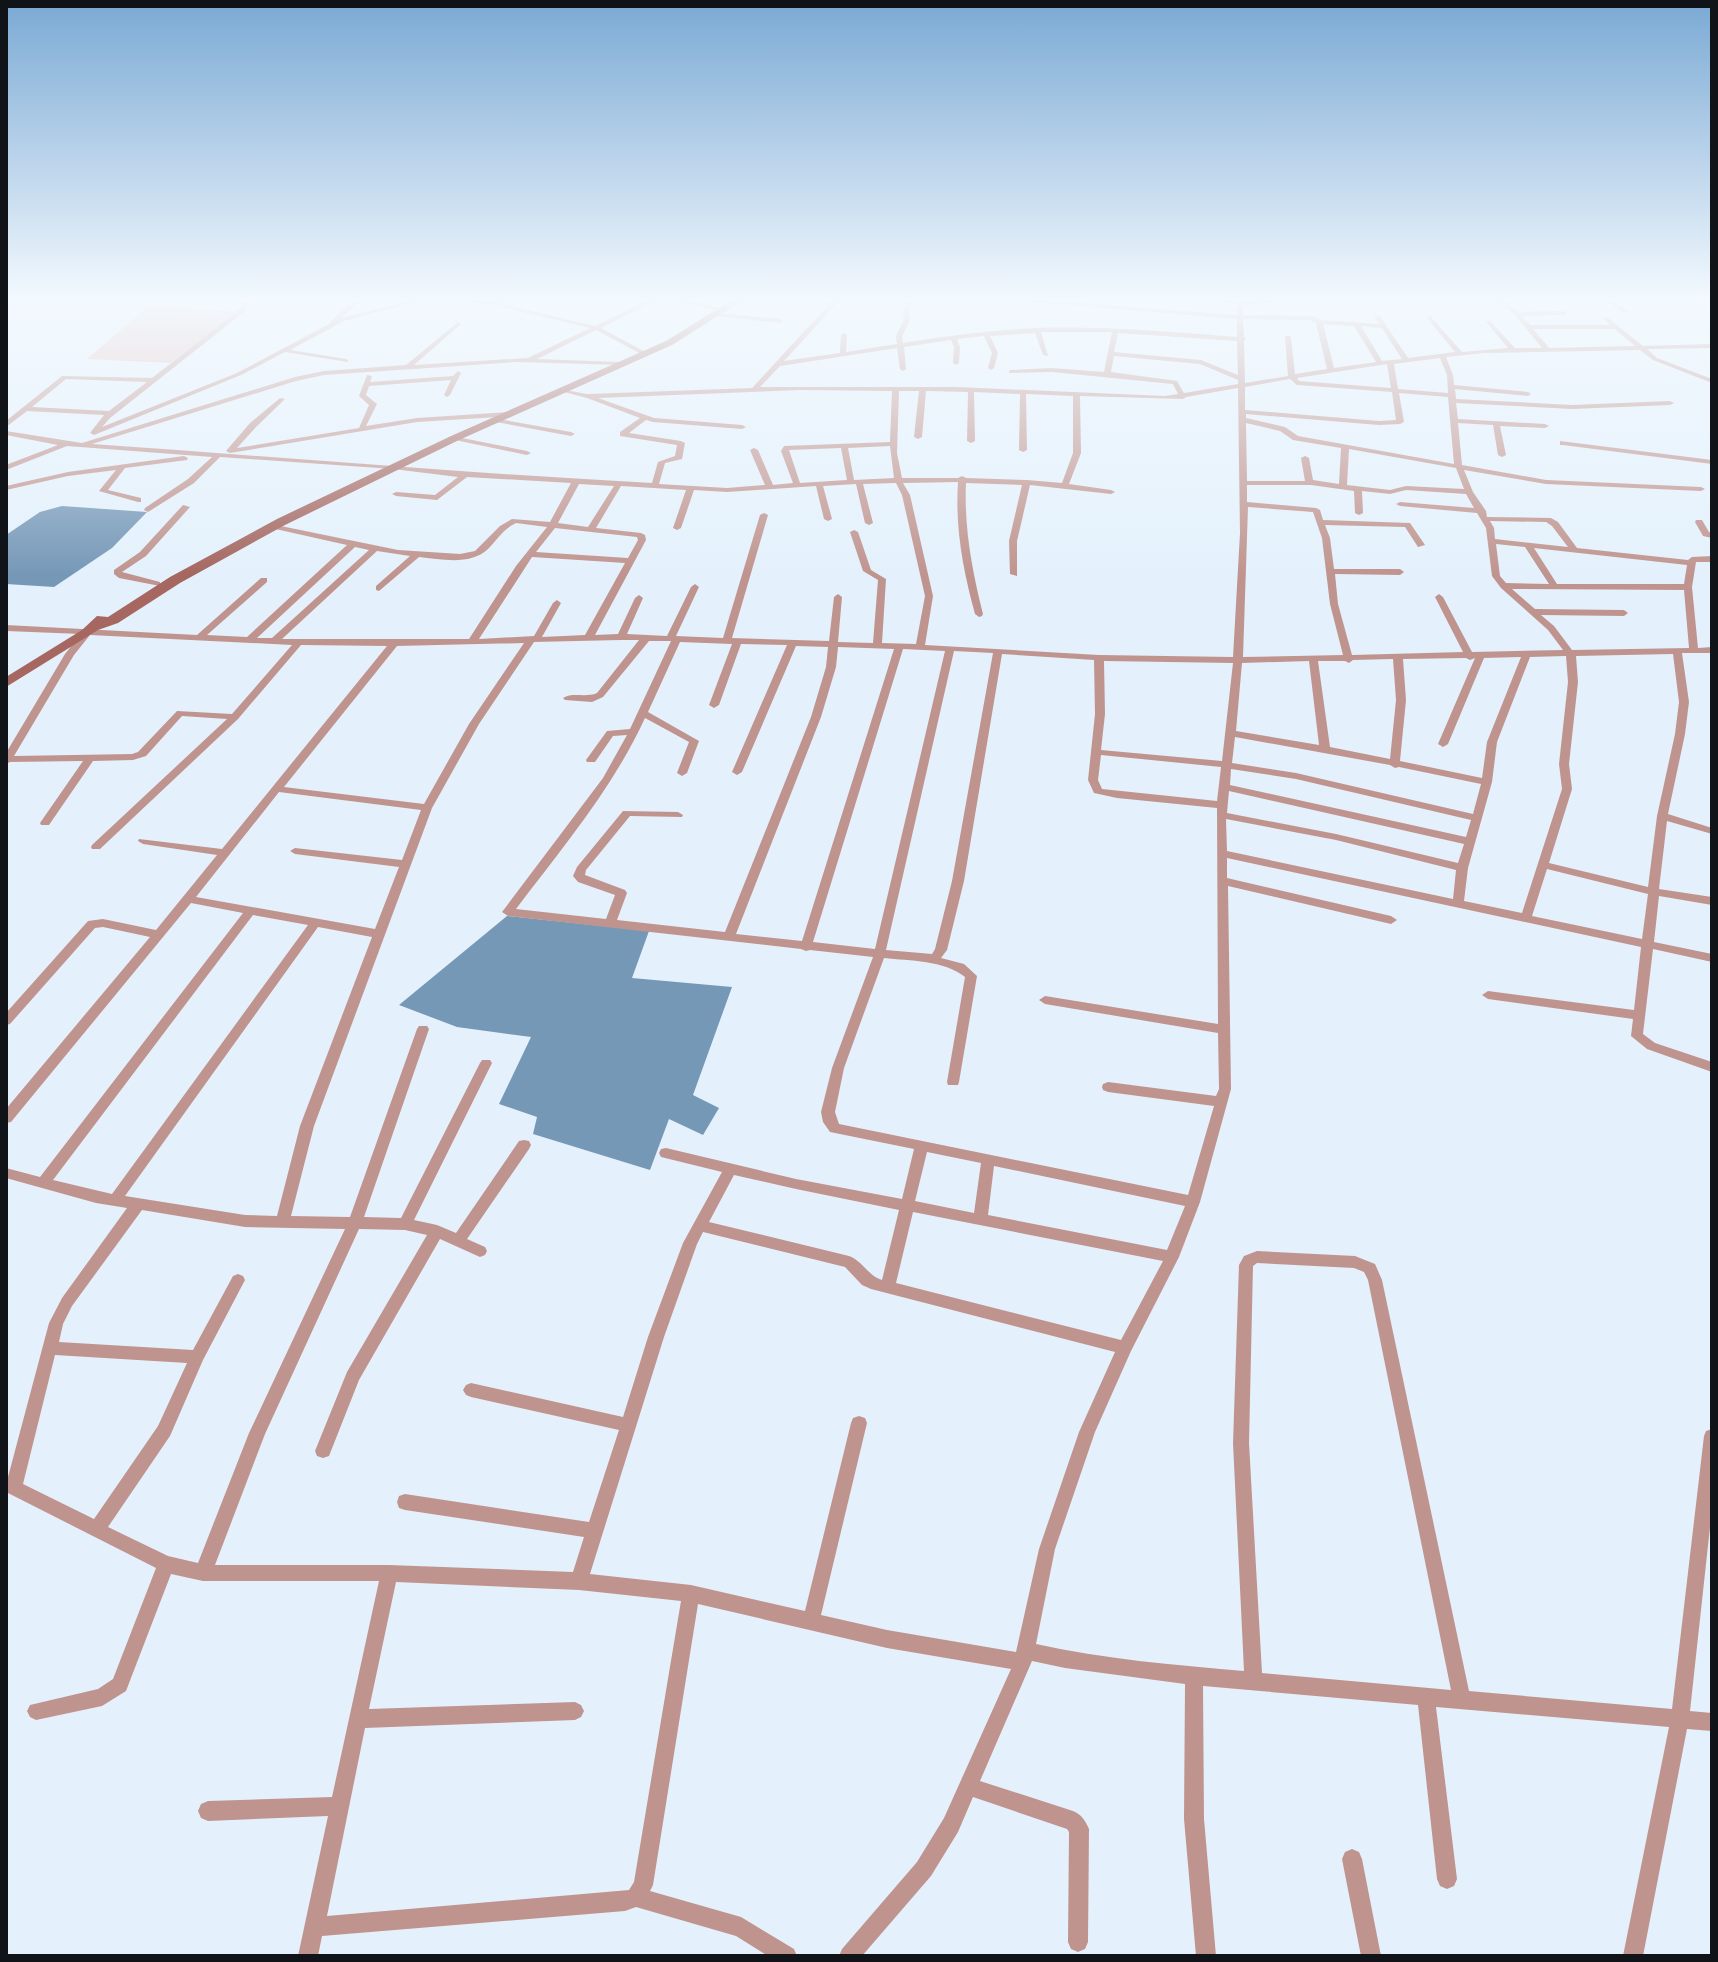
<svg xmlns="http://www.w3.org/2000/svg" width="1718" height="1962" font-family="'Golos Text',sans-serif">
	<rect width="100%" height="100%" fill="#e4f1fc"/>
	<polygon fill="#e3bab5" points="165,307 239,312 170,363 87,359 146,308"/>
	<g fill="#7698b7">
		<polygon points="62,506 147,512 112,548 54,587 6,584 6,535 40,512"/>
		<polygon points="507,916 649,931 632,978 732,987 693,1095 719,1108 703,1135 669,1119 650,1170 533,1134 537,1117 499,1104 531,1037 457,1027 399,1005"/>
	</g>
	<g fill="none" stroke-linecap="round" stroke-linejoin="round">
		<g fill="#c0948e" fill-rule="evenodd">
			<path d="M245,300H251L244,312L110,418L102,427L237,373L331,323V321L354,300H361L341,318L413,300H424L344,321L290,350L346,359L348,360V362L285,352L241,375L94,435L90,433L104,415L27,411L6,427V421L62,376L152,378L239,310ZM66,379L147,382L109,411L32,407Z"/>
			<path d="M454,300H503L498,303L595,326L649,300H657L601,328L647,353V355H643L596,330L537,359L620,362L622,363V365L516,362L324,375L296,381L92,444C279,457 465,473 652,483L658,462L675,456L677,445L620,436V432L640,418L587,398L560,391V389L587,394L752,388L833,300H840L784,361L840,353L841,335L844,333L847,335L846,352L897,344L896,336L903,322L905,300H911L909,322L902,336L903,343C947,336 991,330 1036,328C1103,326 1171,332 1237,337V319L1006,300H1037L1237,315V304L1211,300H1290L1243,305V315L1312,316L1320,320L1379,324L1374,316L1379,315L1408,358L1455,352L1427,318L1430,316L1462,352L1508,348L1486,322L1489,320L1515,348H1542L1515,315L1496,300H1503L1518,312L1564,311L1567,313L1564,315L1522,316L1530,325H1610L1604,319L1607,317L1643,346L1712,344V348L1647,349L1657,358L1712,379V383L1653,360L1640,350L1484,353L1446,357L1453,375L1454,385L1528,392L1531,394L1528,396L1455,389L1456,399L1572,405L1670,401L1674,403L1670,405L1572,409L1456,403L1458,419L1545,424L1549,426L1545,428L1500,426L1506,455L1502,457L1498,455L1493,425L1458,423L1462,465L1546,480L1701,487L1705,489L1701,491L1546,484L1464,470L1473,492L1486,511L1487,517L1551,518L1558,522L1577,548L1688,560L1692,557L1712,556V562H1696L1692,587L1698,648L1712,647V653H1682L1689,702L1685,734L1668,814L1712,828V834L1667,821L1659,889L1712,897V905L1659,896L1654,942L1712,954V962L1653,949L1643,1034L1655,1043L1712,1062V1072L1647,1049L1631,1036L1633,1019L1488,999L1482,995L1488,991L1634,1010L1641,947L1227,858V878L1391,916L1397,920L1391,924L1228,886L1231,1089L1200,1202L1179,1257L1131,1351L1095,1432L1055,1549L1036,1644C1104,1659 1174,1665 1244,1671L1233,1443L1239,1265L1244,1256L1257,1251L1355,1256L1375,1264L1382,1280L1469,1691L1672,1709L1704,1436L1706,1431L1712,1429V1509L1690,1711L1712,1713V1731L1687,1729L1643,1956H1623L1669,1727L1436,1707L1457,1879L1454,1886L1447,1889L1440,1886L1437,1879L1418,1705L1203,1686L1204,1819L1216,1956H1196L1184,1819L1185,1684L1065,1668L1032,1661L980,1781L1073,1811C1082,1815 1085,1820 1089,1829L1088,1942L1085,1949L1078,1952L1071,1949L1068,1942L1069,1832L1067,1829L973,1797L958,1832L931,1876L862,1956H839L842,1949L917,1862L944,1818L1011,1669L887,1648L698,1604L653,1885L650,1891L741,1917L794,1949L797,1956H768L736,1936L636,1907L625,1911L322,1936L318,1956H298L328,1816L208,1821L201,1818L198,1811L201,1804L208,1801L332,1797L379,1581H203L171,1574L126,1691L102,1706L36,1720L30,1717L27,1711L30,1705L98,1689L113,1679L156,1568L6,1492V1476L8,1477L49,1323L62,1298L127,1208L96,1203L6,1178V1168L40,1177L243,913L191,903L11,1122L6,1123V1109L150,937L103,927L95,928L10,1024L6,1025V1013L88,921L103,919L156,930L217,855L143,844L138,841L139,839L222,849L387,646L301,645L238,719L100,849H92L91,847L92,845L227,719L182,716L146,756L133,760L93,761L49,825H41L40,823L83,761L10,762L6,764V753L65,654L81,634L6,631V625L197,635L261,578H267V582L207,635L247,637L347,545L271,528V524L398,550L460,554L475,551L500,526L512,519L550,522L571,483L467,477L437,500L396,496L392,494L396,492L435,495L458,477L393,469L220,457L194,483L148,512L144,510L145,508L188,479L212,457L67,446L6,470V465L58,445L6,435V431L82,443L295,377L324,371L406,365L458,322L461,324L460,325L414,365L528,358L590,328L492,305ZM1243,319L1311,320L1316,323L1327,369L1295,374L1291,337L1288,335L1285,337L1288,376L1245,383L1244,341L1246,339L1244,337ZM1323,324L1354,326L1376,362L1334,368ZM1361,326L1382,328L1402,359L1382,361ZM1533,329H1615L1635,346L1549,348ZM1041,332H1112L1104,372L1052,368L1011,370L1009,371V373L1052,372L1173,384L1178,394L1165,396L956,387H760L780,366L897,348L900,369L903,371L906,369L904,347L951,340L954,347L953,363L956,365L959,363L960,347L957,339L984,336L992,353L988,368L991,370L994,368L998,353L990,336L1035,333L1043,355L1048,356ZM1118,333L1237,341L1238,375L1201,360L1114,352ZM1114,356L1200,364L1238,380V384L1184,393L1177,381L1111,372ZM1440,358L1447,375L1448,393L1398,389L1394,364ZM1387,364L1391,388L1299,381L1297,378ZM1290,379L1297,385L1392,392L1396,420L1379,421L1245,410V387ZM1238,388L1240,533L1233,657L1099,655L925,645L933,596L910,495L903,483L958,482C955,528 963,570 975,614L979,617L982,616L983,614C972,570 964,528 966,483L1022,485L1009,541L1010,574L1017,576V541L1030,485L1111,494L1115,492L1111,490L1069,484L1081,453L1080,396L1183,399L1186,397ZM800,390L892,391L890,442L784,446L781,451L793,483L773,485L758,450L754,448L750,450L765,485L727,488L659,484L665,463L682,459L685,443L681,441L629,433L646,420L653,422L742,429L746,427L742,425L654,418L598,398ZM899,391H919L914,437L918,439L922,437L926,391L968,392L967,441L971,443L975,441L974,392L1020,394L1019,450L1023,452L1027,450L1026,394L1073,396V453L1062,483L1027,480L966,478L962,476L958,478H902L897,453ZM1399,393L1448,397L1454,464L1298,436L1285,427L1246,418V414L1379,425L1400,424L1404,422ZM1246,423L1280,431L1293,440L1341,448L1339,484L1313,480L1309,458L1305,456L1301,458L1305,481H1247ZM890,446L894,478L854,480L848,448ZM841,448L847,480L800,483L789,450ZM1349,449L1456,468L1464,489L1406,486L1390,490L1347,485ZM896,483L902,495L925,596L916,644L882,643L886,579L871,570L858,532L854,530L850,532L863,571L878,580L873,643L838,642L842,597L838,594L834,597L829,641L732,638L768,515L764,513L760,515L723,638L676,636L699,587L695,584L691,587L667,636L627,634L643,598L639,595L635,598L618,634L595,635L646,540L645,535L641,533L596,528L621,486L686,490L673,528L677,530L681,528L694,490L727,492L816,486L824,519L828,521L832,519L823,486L856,484L865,523L869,525L873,523L863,484ZM579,484L614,486L588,527L558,523ZM1247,485H1311L1354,491L1355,513L1359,515L1363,513L1362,491L1390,494L1406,490L1466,494L1474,508L1400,502L1396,504L1400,506L1477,513L1486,528L1492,576L1501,588L1548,630L1563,650L1472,652L1443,597L1439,594L1435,597L1463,652L1352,655L1338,604L1335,574L1400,575L1404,572L1400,569H1334L1330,538L1325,525L1405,527L1418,547L1425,545L1410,523L1323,520L1320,510L1316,508L1247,502ZM1248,507L1313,512L1322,538L1330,604L1343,655L1243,657ZM1490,521L1546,522L1552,526L1568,547L1495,539L1494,528ZM516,523L547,527L516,566L469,639H282L377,551L410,556L376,586V590L379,591L419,557C441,559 470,566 488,549C497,540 503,529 516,523ZM555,528L637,537L638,540L628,558L536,552ZM1496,544L1525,547L1549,584L1506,583L1500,576ZM355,547L369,550L272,638H257ZM1534,548L1687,565L1684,584H1557ZM532,557L625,563L585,635L542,637L561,603L557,600L553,603L534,636L479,639ZM1512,589L1684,590L1689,648L1572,650L1554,626L1541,615L1624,616L1628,613L1624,610L1535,609ZM90,635L292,645L232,714L177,711L138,752L132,754L14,756L74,655ZM621,640H639L597,693C586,698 572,692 563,698L565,700L592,702L603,697L649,641H671L630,729L607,731L586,760L587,762H595L613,736L627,735L603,778L502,912L508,916L801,949L806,951L810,950L873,957L832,1068L821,1112L823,1122L830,1132L914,1149L902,1199L796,1179L666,1148L661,1149L659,1153L661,1157L722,1172L683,1243L648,1337L623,1417L471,1383L466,1385L463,1390L466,1395L471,1397L619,1430L589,1522L405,1494L399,1496L397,1502L399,1508L405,1510L584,1537L573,1572L389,1565H215L265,1434L359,1229L405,1230L427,1235L347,1372L315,1451L317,1456L323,1458L329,1456L359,1380L440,1239L480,1257L485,1255L487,1251L485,1247L467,1239L529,1149L531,1145L529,1141L524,1140L519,1141L456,1233L437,1225L414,1220L492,1063L490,1060H482L480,1063L401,1218L364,1217L429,1029L427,1026H419L417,1029L350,1217L291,1216L314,1126L432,808L479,724L534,642ZM680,642L732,644L709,705L714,708L719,705L741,644L787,645L732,772L737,775L742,772L796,646L828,647L826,667L811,717L725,932L617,920L627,893L625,890L585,875L586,870L630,816L682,817L683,815L678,812L623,811L577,867L573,876L578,882L615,895L606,919L516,909C562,848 613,788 645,718L689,742L677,773L682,776L687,773L699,741L648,712ZM524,643L469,724L424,804L284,787L397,646ZM838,647L894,649L802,941L736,934L821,717L836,667ZM903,649L945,651L875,949L813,942ZM954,651L993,653L952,881L935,949L932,954L886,950ZM1002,654L1094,660L1095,714L1088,780L1094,793L1117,798L1217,808L1218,1024L1045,996L1039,1000L1045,1004L1218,1033L1219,1089L1216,1096L1108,1082L1103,1084L1102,1087L1103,1090L1108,1092L1214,1106L1188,1195L839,1124L835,1112L844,1068L884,958C910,961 944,960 965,977L947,1082L948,1085H958L959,1082L977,976L964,964L941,958L947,950L964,881ZM1673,654L1679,702L1675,734L1657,816L1648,887L1549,863L1572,789L1569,764L1578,682L1576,656ZM1566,656L1568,682L1559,764L1562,789L1522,913L1464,901L1468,868L1492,782L1497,742L1530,657ZM1521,657L1487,742L1482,778L1400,761L1406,700L1403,659L1466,658L1470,660L1475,658L1438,744L1443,747L1448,744L1484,658ZM1393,659L1396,700L1390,759L1330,747L1318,661H1345L1349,663L1353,660ZM1104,661L1233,663L1222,761L1101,750L1105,714ZM1309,661L1319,745L1236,731L1242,663ZM1235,737L1390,765L1395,768L1399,767L1481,784L1473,814L1296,773L1232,763ZM1101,755L1221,767L1217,801L1102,789L1098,780ZM1231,769L1296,779L1471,820L1466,837L1230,785ZM1229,791L1464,844L1458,863L1336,834L1227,813ZM279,792L421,810L402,860L295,848L290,851L295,854L399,867L375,929L196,897ZM1226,819L1336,840L1456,870L1453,899L1227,851ZM1547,869L1648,894L1642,939L1532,916ZM253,915L308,925L112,1194L53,1180ZM318,927L372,937L300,1126L277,1216L245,1215L125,1196ZM927,1152L981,1163L974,1213L915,1201ZM994,1166L1185,1206L1167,1250L988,1215ZM734,1175L796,1189L899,1210L882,1280C868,1276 863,1261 849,1256L709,1222ZM142,1210L245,1227L345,1229L249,1433L198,1563L168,1556L108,1527L170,1436L203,1360L245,1280L243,1276L238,1274L233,1276L193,1350L59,1342L63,1324L72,1306ZM913,1212L1163,1261L1121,1340L896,1283ZM703,1232L845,1267L862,1285L871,1289L1115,1352L1079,1432L1039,1549L1016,1652L887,1630L821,1615L867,1423L865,1418L859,1416L853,1418L851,1423L805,1611L691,1585L590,1574L664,1337L697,1244ZM1257,1263L1354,1268L1364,1272L1368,1280L1451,1690L1262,1673L1249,1443L1253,1266ZM55,1355L187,1363L158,1426L94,1519L23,1484ZM396,1582L579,1590L681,1601L634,1882L629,1890L327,1916L365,1728L575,1720L581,1717L584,1711L581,1705L575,1702L369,1709Z"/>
			<polygon points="672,300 685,300 728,310 725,312"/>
			<polygon points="1604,300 1612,300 1629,312 1624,313"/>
			<polygon points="718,313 780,319 783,321 780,323 716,316 715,315"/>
			<polygon points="458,371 461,373 450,395 447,397 444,395 451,380 369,386 366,395 377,404 366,426 417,418 509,412 512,412 512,416 417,422 230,453 226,451 250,423 280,398 285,399 256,427 237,448 359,428 369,405 359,396 367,375 372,376 370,382 453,376"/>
			<polygon points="493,418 571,432 575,434 571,436 496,422 493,422"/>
			<polygon points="452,436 527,451 531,453 527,455 455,440 452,440"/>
			<polygon points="1560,441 1712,460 1712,464 1563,445 1560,445"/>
			<polygon points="184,456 188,458 187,460 125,468 108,490 141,498 141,502 138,502 99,491 116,470 68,476 6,490 6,486 68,472"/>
			<polygon points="183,505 190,507 146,556 122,572 160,582 160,586 119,578 114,574 114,570 140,552"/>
			<polygon points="1696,520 1702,520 1709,532 1712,533 1712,538 1703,536 1695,522"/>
			<polygon points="1352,1849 1359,1852 1362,1859 1381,1956 1361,1956 1342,1859 1345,1852"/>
		</g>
		<polygon fill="#a56760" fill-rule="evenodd" points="732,300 743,300 672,345 459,440 285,525 180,583 118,623 98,630 6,687 6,677 82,630 97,616 108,617 170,577 277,519 451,436 666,341"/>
	</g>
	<linearGradient id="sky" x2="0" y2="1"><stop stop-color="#7aa9d4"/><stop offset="0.52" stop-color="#f3f9fe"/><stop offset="1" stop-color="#f3f9fe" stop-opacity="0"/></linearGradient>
	<rect width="1718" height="575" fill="url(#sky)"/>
	<rect width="1718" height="1962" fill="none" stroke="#101418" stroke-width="16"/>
</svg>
